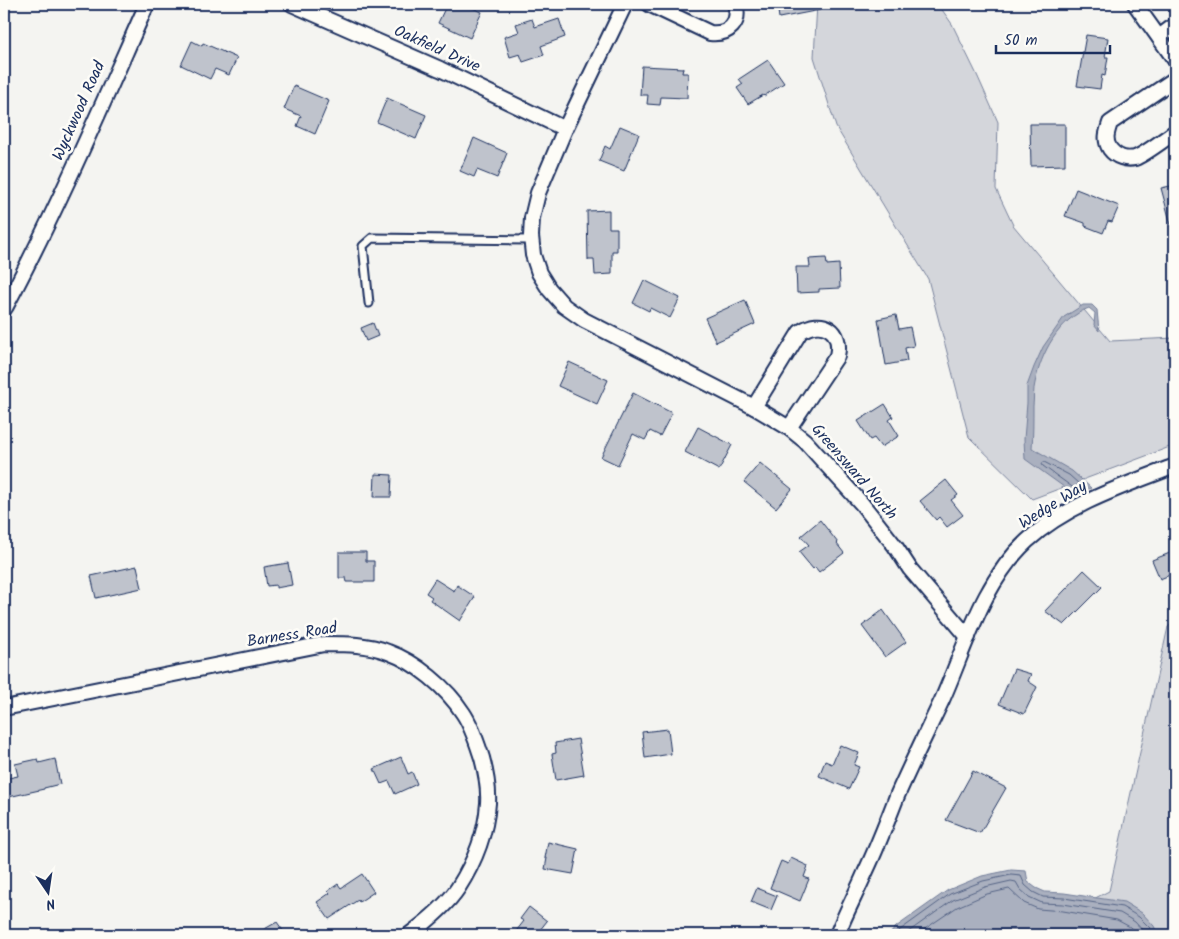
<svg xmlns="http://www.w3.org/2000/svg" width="1179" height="939" font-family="Kalam,sans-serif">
	<rect width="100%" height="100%" fill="#f4f4f1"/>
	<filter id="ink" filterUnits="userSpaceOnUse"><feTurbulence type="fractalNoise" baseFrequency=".02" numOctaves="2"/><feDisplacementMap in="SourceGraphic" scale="10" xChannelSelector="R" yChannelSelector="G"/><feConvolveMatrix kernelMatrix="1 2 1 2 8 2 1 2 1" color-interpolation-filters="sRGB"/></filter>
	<g filter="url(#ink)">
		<g fill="#d4d6db" stroke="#78829c">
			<polygon points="817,4 938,4 952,24 977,75 998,122 996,189 1013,225 1110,341 1175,338 1175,445 1032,499 969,437 928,279 836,127 814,57"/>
			<polygon points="1175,621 1175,935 1023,935 1109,891 1168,627"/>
		</g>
		<g fill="#aab0bf" stroke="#717c98">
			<path d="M1083,305H1092L1097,310L1099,331L1094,325L1095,313L1089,308C1059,319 1041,353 1035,383C1033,390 1034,398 1033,406C1033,420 1033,434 1032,448L1072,471L1091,488L1075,495L1025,459L1024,439L1027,403V386L1034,367L1043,347L1064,317Z"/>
			<polygon points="1011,870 1026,871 1028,882 1036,888 1045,892 1064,893 1124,902 1142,913 1154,926 1158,935 1014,934 889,935 896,927 948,890 982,876"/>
		</g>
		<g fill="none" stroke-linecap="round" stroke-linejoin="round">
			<g stroke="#546385" stroke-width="1">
				<polygon points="1044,462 1069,475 1079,484 1079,487 1075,489 1043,466 1042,464"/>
				<polyline points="896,935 900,930 950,894 983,881 1011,875 1021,876 1025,885 1033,892 1043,897 1064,898 1122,907 1139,917 1150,928 1153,935"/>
				<polyline points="904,935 953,900 985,887 1011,881 1016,882 1020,889 1029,897 1042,903 1063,904 1120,913 1135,922 1144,932 1146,935"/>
				<polyline points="916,935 957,907 987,894 1009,889 1024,903 1038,909 1063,911 1117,920 1130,927 1138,935"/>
			</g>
		</g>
		<g fill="#bfc3cc" stroke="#1b2f5e">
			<polygon points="447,4 463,4 482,12 470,38 438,23"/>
			<polygon points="777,4 819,4 820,10 779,18"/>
			<polygon points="532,19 535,27 559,19 565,37 541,46 544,55 523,62 520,54 510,57 504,37 519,32 516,24"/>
			<polygon points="1086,35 1108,38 1105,57 1108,57 1105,76 1102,75 1100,89 1077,86"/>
			<polygon points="192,41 202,46 203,43 237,58 229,75 215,69 210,79 181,65"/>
			<polygon points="768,60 784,83 764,96 763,95 748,104 737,88 743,84 739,79"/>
			<polygon points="642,66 683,68 682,73 688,73 687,98 661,97 660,105 647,104 648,95 640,95"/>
			<polygon points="294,86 329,101 315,134 297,126 301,116 284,109"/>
			<polygon points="387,98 426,115 416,139 377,122"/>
			<polygon points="1030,124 1065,124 1065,165 1031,166"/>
			<polygon points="620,126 639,134 624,171 599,161 605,146 610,149"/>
			<polygon points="474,138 507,153 497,178 477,170 474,177 460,171"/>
			<polygon points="1175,185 1175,225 1171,225 1161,188"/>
			<polygon points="1076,189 1119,206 1112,222 1108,221 1103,233 1085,226 1085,223 1065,216"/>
			<polygon points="609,210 609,228 617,228 617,251 612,251 612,274 595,275 594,260 588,260 587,211"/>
			<polygon points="826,258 827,265 839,264 840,288 819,289 819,292 797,293 796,267 810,267 809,259"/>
			<polygon points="644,280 680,298 670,318 650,308 649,311 633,303"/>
			<polygon points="745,300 755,324 716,342 705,318"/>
			<polygon points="896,315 899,329 910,327 914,346 905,348 907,361 886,365 878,319"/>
			<polygon points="373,323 378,336 366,341 361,328"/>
			<polygon points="569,362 608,380 597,404 558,386"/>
			<polygon points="633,393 672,413 660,436 650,431 645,440 633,434 618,465 601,457"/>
			<polygon points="885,404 893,417 889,420 899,436 881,447 874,438 870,440 858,421"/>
			<polygon points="698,427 732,445 719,470 685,452"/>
			<polygon points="760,463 792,489 776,508 744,482"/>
			<polygon points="375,474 392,475 391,497 374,497"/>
			<polygon points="946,480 958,495 951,500 963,515 947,527 939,517 936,520 920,501"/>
			<polygon points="820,520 838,543 837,544 844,553 819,572 815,567 813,569 799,552 809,545 801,536"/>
			<polygon points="1175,551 1175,573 1160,579 1152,560"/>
			<polygon points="339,552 366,552 366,561 374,561 374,582 347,582 346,578 339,578"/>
			<polygon points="288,563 292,585 276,588 276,585 267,586 264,567"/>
			<polygon points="137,566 142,588 96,598 91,576"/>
			<polygon points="1084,570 1102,587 1064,625 1045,611"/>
			<polygon points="435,579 454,591 457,585 475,597 460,621 430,600 432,597 426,593"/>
			<polygon points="883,610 906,642 885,657 862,626"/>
			<polygon points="1014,669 1031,674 1028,681 1037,687 1024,714 999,704"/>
			<polygon points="668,729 671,754 645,758 642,732"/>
			<polygon points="578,739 584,775 556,780 552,754 556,753 555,743"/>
			<polygon points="840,745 859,753 854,765 859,767 849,789 819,776 825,761 832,764"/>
			<polygon points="401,757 408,774 412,772 417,784 395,794 389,781 381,784 374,769"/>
			<polygon points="38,759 39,763 55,759 60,784 44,788 44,789 4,798 4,779 18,776 15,764"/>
			<polygon points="973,771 1006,788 980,833 946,820"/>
			<polygon points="548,842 578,849 573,874 545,869 547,858 545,858"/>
			<polygon points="791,858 808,866 804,877 809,879 800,901 770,888 781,861 788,864"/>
			<polygon points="362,874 374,892 359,902 358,900 329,919 317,902 330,893 328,891 338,884 341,888"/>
			<polygon points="757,888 777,896 771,910 751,902"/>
			<polygon points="529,907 547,921 536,935 513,935 524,921 520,919"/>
			<polygon points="277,922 286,935 254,935"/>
		</g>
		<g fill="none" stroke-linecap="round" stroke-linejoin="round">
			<defs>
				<polyline id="service" points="369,303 363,246 372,238 531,240"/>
				<g id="minor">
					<polyline points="292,4 440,69 565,129"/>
					<polyline points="625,4 565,129 538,193 532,218 531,236 533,255 539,273 549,289 564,306 584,320 754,407 789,428 805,441 862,504 895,546 910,569 968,637"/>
					<path d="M649,4L710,33C729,35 741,23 735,4"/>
					<polyline points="1135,4 1175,60"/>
					<polyline points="1159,37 1175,25"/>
					<path d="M1175,79L1110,123C1107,132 1104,140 1110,149C1116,157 1126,160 1135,158C1144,155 1166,138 1175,132"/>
					<path d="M4,309L6,306C58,208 102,105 147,4"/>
					<path d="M754,407L800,332C822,317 843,330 837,356L789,428"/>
					<path d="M4,708L324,644C346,644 368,644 388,652C416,662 447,688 463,713C472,726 477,743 482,758C486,773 489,788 488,803C486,833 474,863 458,888C447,905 425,923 409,935"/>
					<path d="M837,935C845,914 856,894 865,873C877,848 887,822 897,796C911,764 927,732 942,700C966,646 982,583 1027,541C1067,504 1126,485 1175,466"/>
				</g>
			</defs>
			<use href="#service" stroke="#1b2f5e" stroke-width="11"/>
			<use href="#minor" stroke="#1b2f5e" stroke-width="18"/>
			<use href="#service" stroke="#fdfcf7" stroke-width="7"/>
			<use href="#minor" stroke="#fdfcf7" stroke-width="14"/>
		</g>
	</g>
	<g text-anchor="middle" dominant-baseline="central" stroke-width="5" stroke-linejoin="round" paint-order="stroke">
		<g font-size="16" fill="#1b2f5e" stroke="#fdfcf7">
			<text transform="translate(437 49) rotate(24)">Oakfield Drive</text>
			<text transform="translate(79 111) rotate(-66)">Wyckwood Road</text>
			<text transform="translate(854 472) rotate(49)">Greensward North</text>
			<text transform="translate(1053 505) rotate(-32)">Wedge Way</text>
			<text transform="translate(292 635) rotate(-9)">Barness Road</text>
		</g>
	</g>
	<rect width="1179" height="939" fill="none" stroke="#fdfcf7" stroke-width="20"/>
	<rect x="10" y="10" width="1159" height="919" fill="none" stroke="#1b2f5e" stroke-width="2" filter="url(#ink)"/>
	<g transform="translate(48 892) rotate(167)" stroke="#fdfcf7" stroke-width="4" paint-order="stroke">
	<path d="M0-4L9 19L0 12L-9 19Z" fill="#1b2f5e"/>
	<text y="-8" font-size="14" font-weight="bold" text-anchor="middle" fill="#1b2f5e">N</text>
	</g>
	<path d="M996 45v8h114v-8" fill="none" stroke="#1b2f5e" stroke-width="2.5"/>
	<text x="1004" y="45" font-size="15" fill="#1b2f5e" stroke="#fdfcf7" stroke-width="4" paint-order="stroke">50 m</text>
</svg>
